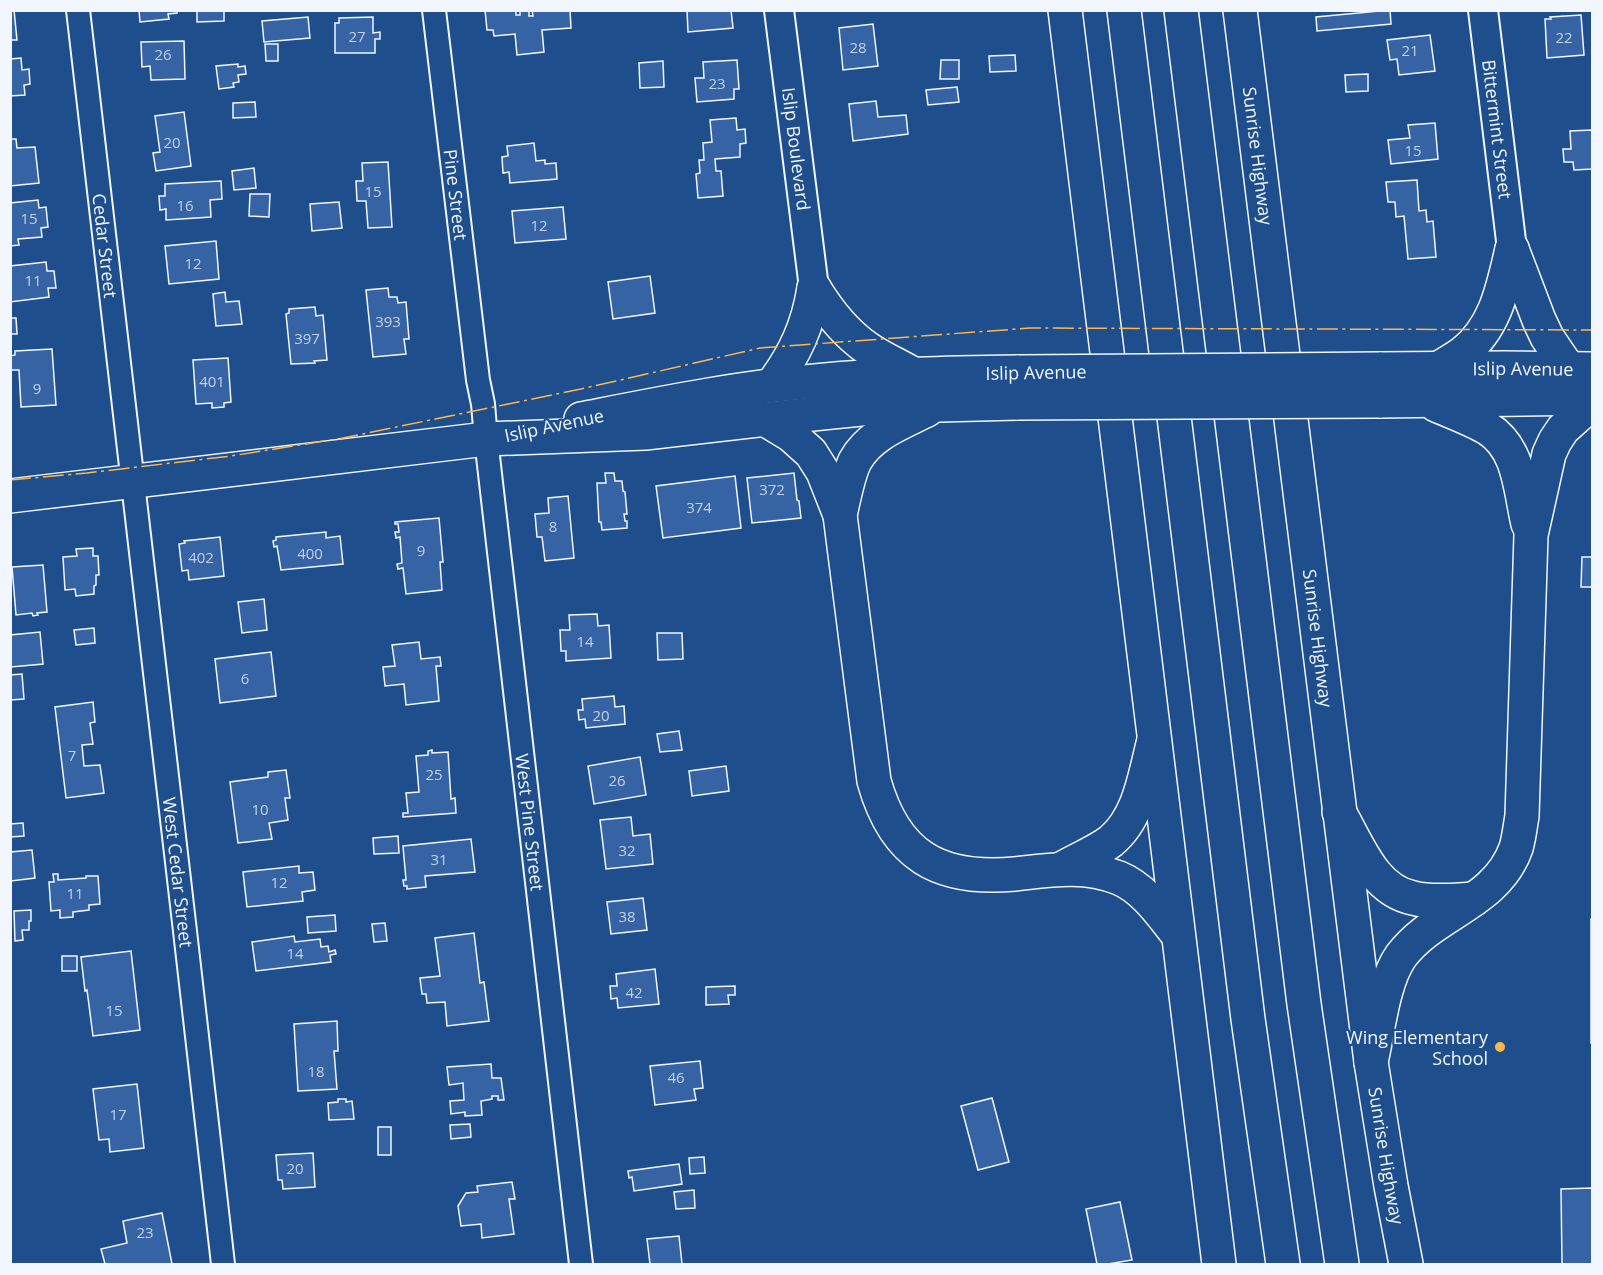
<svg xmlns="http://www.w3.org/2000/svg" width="1603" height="1275" font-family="'Open Sans',sans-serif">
	<rect width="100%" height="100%" fill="#1f4e8c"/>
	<g fill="#3563a3" stroke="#f2f6ff" stroke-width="1.5">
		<polygon points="10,10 14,10 17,40 10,40"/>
		<polygon points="139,10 177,10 177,13 168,14 169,19 140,22"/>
		<polygon points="197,10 224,10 224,21 197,22"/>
		<polygon points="485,10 516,10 516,15 520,15 520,11 529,11 529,16 533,16 532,10 570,10 571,28 542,30 544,52 517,55 515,34 494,36 493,30 487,30"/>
		<polygon points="687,10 731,10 733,28 688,32"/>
		<polygon points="1390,10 1391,24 1317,31 1316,17"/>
		<polygon points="1581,15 1584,55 1547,58 1545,19 1551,19 1550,17"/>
		<polygon points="308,17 310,38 264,42 262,21"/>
		<polygon points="373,17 373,33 380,32 380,39 375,39 375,53 335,53 335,23 339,23 339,18"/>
		<polygon points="873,24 878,66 843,70 839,28"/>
		<polygon points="1430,35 1435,71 1399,75 1397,59 1390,60 1387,40"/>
		<polygon points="184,41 185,79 151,80 150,66 142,67 141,42"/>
		<polygon points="265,44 278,44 278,61 266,61"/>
		<polygon points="1015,55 1016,71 990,72 989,56"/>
		<polygon points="21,58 22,70 29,69 30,84 24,85 25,95 10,96 10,59"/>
		<polygon points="737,60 739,89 734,89 734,99 697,102 695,78 704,78 703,62"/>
		<polygon points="941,60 959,60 959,79 940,79"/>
		<polygon points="663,61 664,87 640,88 639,63"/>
		<polygon points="238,64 238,67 245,66 246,74 238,75 239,82 233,83 234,87 219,89 216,66"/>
		<polygon points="1368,74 1368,91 1346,92 1345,75"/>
		<polygon points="957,87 959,102 928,105 926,90"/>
		<polygon points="876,101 878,117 906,115 908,134 853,141 849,104"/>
		<polygon points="255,102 256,117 233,118 233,103"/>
		<polygon points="184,112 191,166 156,171 153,153 160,152 155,116"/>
		<polygon points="736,118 737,130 745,129 746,143 740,144 740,157 715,159 716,171 721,171 723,196 698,198 696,174 700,173 699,160 704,160 703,143 712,142 710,120"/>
		<polygon points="1435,123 1438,159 1391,164 1388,140 1410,138 1408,125"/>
		<polygon points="1592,130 1592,169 1574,170 1573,162 1564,162 1563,149 1571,149 1570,131"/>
		<polygon points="10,139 16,139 17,148 35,147 39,183 10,186"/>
		<polygon points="534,143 536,161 545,160 545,164 556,163 557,179 510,183 509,172 503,173 502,157 508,156 507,146"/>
		<polygon points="388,162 392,227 368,228 366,201 357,201 356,181 363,181 362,163"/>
		<polygon points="254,168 256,188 234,190 232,171"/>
		<polygon points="1417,180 1419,211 1426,210 1427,222 1433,221 1436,257 1408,259 1404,216 1396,217 1395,202 1388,202 1386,182"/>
		<polygon points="221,181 222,199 210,200 211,217 166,220 166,209 160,210 159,196 165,196 165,184"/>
		<polygon points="250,194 270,194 269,217 249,216"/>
		<polygon points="38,200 39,208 46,207 48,227 41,228 42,237 18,239 19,245 10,246 10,203"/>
		<polygon points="339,202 342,228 312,231 310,204"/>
		<polygon points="563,207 566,239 515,243 512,211"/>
		<polygon points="216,241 219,279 169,284 165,246"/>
		<polygon points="46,262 47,271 54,271 56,288 48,288 49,297 10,302 10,266"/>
		<polygon points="650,276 655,313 613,319 608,282"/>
		<polygon points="388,288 389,297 397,297 398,303 406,302 409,339 404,339 406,354 373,357 366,290"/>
		<polygon points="225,292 226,302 239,301 242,324 216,326 213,294"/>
		<polygon points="315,307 316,316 323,315 327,360 314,361 315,363 291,364 286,314 289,313 289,309"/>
		<polygon points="10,318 16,318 17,334 10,334"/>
		<polygon points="52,349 56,405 21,407 19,370 10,370 10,356 15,355 15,351"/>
		<polygon points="228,358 231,402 224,403 224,407 212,408 212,403 196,404 193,360"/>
		<polygon points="605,473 614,473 615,481 622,481 623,491 625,492 627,514 624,514 625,521 627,521 627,528 602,530 601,522 599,522 597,483 606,483"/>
		<polygon points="794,473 797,500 799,501 801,518 752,523 747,478"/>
		<polygon points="735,476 741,528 663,538 656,486"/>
		<polygon points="568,496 574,558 545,561 542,537 537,537 535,514 549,513 548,498"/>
		<polygon points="439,518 443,562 440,562 442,590 406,594 403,568 398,569 397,564 402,563 400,537 396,538 395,532 399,532 398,524 395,524 395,522"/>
		<polygon points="326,532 326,538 340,536 343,564 281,570 277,546 274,547 273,541 276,540 276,537"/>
		<polygon points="220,537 224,576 189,580 188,570 182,571 179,544 185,543 184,541"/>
		<polygon points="93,548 93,556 98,556 99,575 96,575 96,585 94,586 94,594 76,596 75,589 65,590 63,557 77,556 76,549"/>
		<polygon points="1582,557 1592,557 1592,587 1581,587"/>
		<polygon points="43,565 47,612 37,613 38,615 33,616 32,613 16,615 12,567"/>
		<polygon points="264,599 267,630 242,633 238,602"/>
		<polygon points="597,614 598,626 609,625 611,658 566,661 566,651 561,651 560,630 570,630 569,615"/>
		<polygon points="94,628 95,643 76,645 74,630"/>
		<polygon points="40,632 43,664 11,667 10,635"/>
		<polygon points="657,633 682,633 683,659 658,660"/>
		<polygon points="419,642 421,659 440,657 441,666 436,666 439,701 406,705 404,684 385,686 383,667 395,666 392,645"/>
		<polygon points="271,652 276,696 220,703 215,659"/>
		<polygon points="22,674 24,699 10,700 10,675"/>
		<polygon points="614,696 615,707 624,706 625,724 586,728 585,719 579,720 578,710 583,710 582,699"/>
		<polygon points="93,702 95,722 90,723 93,744 82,745 84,766 100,765 104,793 66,798 55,707"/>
		<polygon points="679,731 682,750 660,752 657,734"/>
		<polygon points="432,750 432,753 448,752 451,799 455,798 456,813 403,817 403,813 408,813 406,793 419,792 416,756 428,755 428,751"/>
		<polygon points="640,757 646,795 594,804 588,766"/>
		<polygon points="726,766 729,791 692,796 689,771"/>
		<polygon points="286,770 290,798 285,798 288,820 269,823 272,839 238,843 230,782 268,777 268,772"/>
		<polygon points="631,817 633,836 650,834 653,864 606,869 600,820"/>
		<polygon points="23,823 24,836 10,837 10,824"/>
		<polygon points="398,836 399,853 374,854 373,838"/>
		<polygon points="471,839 475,872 425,876 426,887 407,889 407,886 404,886 403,880 406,880 403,846"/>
		<polygon points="32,850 35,878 11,881 10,852"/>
		<polygon points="299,866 299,873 313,872 315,890 302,892 303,901 247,907 243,872"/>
		<polygon points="53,874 58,874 58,880 86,878 86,876 98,876 100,904 89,905 89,910 73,912 73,917 60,918 60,910 51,911 49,882 54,882"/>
		<polygon points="643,898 647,930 611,934 607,902"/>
		<polygon points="31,910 31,921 29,921 29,930 22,930 23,940 15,941 14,911"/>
		<polygon points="335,915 336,931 308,933 307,917"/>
		<rect x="1591" y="919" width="1" height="124"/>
		<polygon points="385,923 387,941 374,942 372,924"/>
		<polygon points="474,933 480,983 484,982 489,1021 447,1026 445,1002 427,1003 426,994 422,994 420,978 440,976 435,938"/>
		<polygon points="294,936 295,942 320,939 321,947 328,946 329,952 335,950 336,954 330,955 331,962 256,971 252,942"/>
		<polygon points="131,951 140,1030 93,1036 87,990 85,991 81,957"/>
		<rect x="62" y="956" width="15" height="15"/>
		<polygon points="655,969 659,1004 618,1008 617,998 611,999 610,986 617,986 616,974"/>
		<polygon points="735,986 735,995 728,995 729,1004 706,1005 706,987"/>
		<polygon points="337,1021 338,1051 334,1051 337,1089 298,1091 294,1024"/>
		<polygon points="700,1061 703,1088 694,1089 696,1100 655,1105 650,1066"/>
		<polygon points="491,1064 492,1078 501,1078 504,1100 498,1100 498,1096 492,1096 492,1099 481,1101 482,1115 465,1116 465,1112 451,1114 450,1101 464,1100 463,1083 449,1085 447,1067"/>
		<polygon points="137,1084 144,1148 110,1152 109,1139 99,1140 93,1089"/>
		<polygon points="992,1098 1009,1162 978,1170 961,1106"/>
		<polygon points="338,1099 346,1099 346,1102 352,1101 354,1119 329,1120 328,1103 338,1102"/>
		<polygon points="470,1124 471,1137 451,1139 450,1125"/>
		<rect x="378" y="1127" width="13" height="28"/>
		<polygon points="313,1153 315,1187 283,1189 282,1180 278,1180 276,1155"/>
		<polygon points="704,1157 705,1173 690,1174 689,1158"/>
		<polygon points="679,1164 682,1184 634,1191 632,1177 629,1178 628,1171"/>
		<polygon points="512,1182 515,1199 509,1199 514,1234 482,1238 481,1224 461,1226 458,1206 466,1193 478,1192 477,1186"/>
		<polygon points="1592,1188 1592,1264 1562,1264 1561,1189"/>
		<polygon points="694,1190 695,1208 676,1209 674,1192"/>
		<polygon points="1120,1202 1132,1260 1108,1264 1097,1264 1086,1209"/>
		<polygon points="162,1213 172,1264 105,1264 101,1249 127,1243 123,1221"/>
		<polygon points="679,1236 682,1264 650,1264 647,1239"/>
	</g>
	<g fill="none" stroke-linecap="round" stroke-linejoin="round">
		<defs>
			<g id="minor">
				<path id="s1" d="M78,10C126,429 176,846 223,1264"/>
				<path id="s2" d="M434,10L478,380L483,404L486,439L581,1264"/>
			</g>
			<g id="tertiary">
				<path id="s3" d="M779,10L814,288"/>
				<path id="s4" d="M1483,10L1512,249"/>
			</g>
			<g id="secondary">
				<polyline points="1065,10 1219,1264"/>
				<path id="s5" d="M1240,10L1371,1062L1391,1186L1406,1264"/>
			</g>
			<g id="primary">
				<polyline points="1512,249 1539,320 1547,337 1568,368"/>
				<path d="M814,288C828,311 844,332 867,348C881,358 898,365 913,374"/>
				<path d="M1439,368C1447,363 1455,359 1463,353C1496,327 1503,287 1512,249"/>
				<path id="s6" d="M1379,369L1505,368L1592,369"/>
				<path d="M772,385C795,354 808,326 814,288"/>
				<polyline points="1379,401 1592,398"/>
				<path d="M1436,405C1452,412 1471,419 1487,428C1520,448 1520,490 1528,524"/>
				<path d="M581,419C658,404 736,388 815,381C883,374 951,373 1019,372"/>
				<path d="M766,420L791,435L811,453L823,472L840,515L874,781C895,856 939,881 1015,874C1051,870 1083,864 1119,878C1145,889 1161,914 1178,935"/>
				<polyline points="10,496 486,439 645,433 812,414 861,409 939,405 1018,403"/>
				<path d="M840,515C844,498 848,475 855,461C870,434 901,423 927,410"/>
				<path d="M1339,812C1358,844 1373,890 1413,898C1432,903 1455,900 1474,899"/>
				<path d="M1063,868C1078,859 1097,852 1111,841C1140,817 1145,774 1154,740"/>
				<path d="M1371,1062C1378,1032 1383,981 1401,956C1434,912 1496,904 1516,848C1519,838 1520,827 1522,816L1531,535L1549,454L1555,441L1563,429L1592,403"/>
			</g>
			<g id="motorway">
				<polyline points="1124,10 1248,1019 1283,1264"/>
				<polyline points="1181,10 1304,1004 1342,1264"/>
			</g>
		</defs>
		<use href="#minor" stroke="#f2f6ff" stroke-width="26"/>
		<use href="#tertiary" stroke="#f2f6ff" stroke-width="32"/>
		<use href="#secondary" stroke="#f2f6ff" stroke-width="36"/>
		<use href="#primary" stroke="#f2f6ff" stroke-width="36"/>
		<use href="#motorway" stroke="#f2f6ff" stroke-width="36"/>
		<use href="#minor" stroke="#1f4e8c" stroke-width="22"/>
		<use href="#tertiary" stroke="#1f4e8c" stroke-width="28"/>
		<use href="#secondary" stroke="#1f4e8c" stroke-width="33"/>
		<use href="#primary" stroke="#1f4e8c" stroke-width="33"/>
		<use href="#motorway" stroke="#1f4e8c" stroke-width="33"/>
		<defs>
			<g id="primary-bridge">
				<polyline points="1019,372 1379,369"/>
				<polyline points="1018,403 1379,401"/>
			</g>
		</defs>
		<use href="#primary-bridge" stroke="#f2f6ff" stroke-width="36" stroke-linecap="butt"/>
		<use href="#primary-bridge" stroke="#1f4e8c" stroke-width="33"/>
		<polyline stroke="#ffb74d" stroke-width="1.5" stroke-dasharray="21 4.5 3 4.5" stroke-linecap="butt" points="10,480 87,473 231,456 343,438 581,389 760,348 1030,328 1592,330"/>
	</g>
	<circle fill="#ffb74d" stroke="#1f4e8c" stroke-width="2" cx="1500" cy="1047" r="6"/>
	<g text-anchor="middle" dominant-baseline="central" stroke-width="4.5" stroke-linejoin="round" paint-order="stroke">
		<g font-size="15" fill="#c3d1e8">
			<text x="357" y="36">27</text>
			<text x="1564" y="37">22</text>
			<text x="858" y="47">28</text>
			<text x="1410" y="50">21</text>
			<text x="163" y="54">26</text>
			<text x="717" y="83">23</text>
			<text x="172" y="142">20</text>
			<text x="1413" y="150">15</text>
			<text x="373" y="191">15</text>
			<text x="185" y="205">16</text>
			<text x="29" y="218">15</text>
			<text x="539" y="225">12</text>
			<text x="193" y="263">12</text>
			<text x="33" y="280">11</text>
			<text x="388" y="321">393</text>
			<text x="307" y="338">397</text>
			<text x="212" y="381">401</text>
			<text x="37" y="388">9</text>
			<text x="772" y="489">372</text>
			<text x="699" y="507">374</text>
			<text x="553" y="526">8</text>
			<text x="421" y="550">9</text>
			<text x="310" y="553">400</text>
			<text x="201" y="557">402</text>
			<text x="585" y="641">14</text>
			<text x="245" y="678">6</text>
			<text x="601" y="715">20</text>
			<text x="72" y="755">7</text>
			<text x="434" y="774">25</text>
			<text x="617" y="780">26</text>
			<text x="260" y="809">10</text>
			<text x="627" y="850">32</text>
			<text x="439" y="859">31</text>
			<text x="279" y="882">12</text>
			<text x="75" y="893">11</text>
			<text x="627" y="916">38</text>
			<text x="295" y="953">14</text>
			<text x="634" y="992">42</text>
			<text x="114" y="1010">15</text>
			<text x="316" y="1071">18</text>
			<text x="676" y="1077">46</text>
			<text x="118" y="1114">17</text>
			<text x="295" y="1168">20</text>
			<text x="145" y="1232">23</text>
		</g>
		<g font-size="18" fill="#f2f6ff" stroke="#1f4e8c">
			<text stroke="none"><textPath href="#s4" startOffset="120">Bittermint Street</textPath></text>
			<text stroke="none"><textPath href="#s3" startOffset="140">Islip Boulevard</textPath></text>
			<text stroke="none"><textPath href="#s5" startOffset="147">Sunrise Highway</textPath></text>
			<text stroke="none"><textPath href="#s2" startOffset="186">Pine Street</textPath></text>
			<text stroke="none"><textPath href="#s1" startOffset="237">Cedar Street</textPath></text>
			<text stroke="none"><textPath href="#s6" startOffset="144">Islip Avenue</textPath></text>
			<text transform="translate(1036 372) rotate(-1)">Islip Avenue</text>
			<text transform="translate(554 425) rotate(-12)">Islip Avenue</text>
			<text stroke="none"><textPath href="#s5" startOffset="633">Sunrise Highway</textPath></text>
			<text stroke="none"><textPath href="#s2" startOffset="818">West Pine Street</textPath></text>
			<text stroke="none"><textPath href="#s1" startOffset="868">West Cedar Street</textPath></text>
			<text stroke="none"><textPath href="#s5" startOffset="1155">Sunrise Highway</textPath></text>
		</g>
		<g font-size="18" fill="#f2f6ff" stroke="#1f4e8c" text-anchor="end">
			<text x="1488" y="1037">Wing Elementary<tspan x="1488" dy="21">School</tspan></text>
		</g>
	</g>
	<rect width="1603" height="1275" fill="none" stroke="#f2f6ff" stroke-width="24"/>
</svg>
